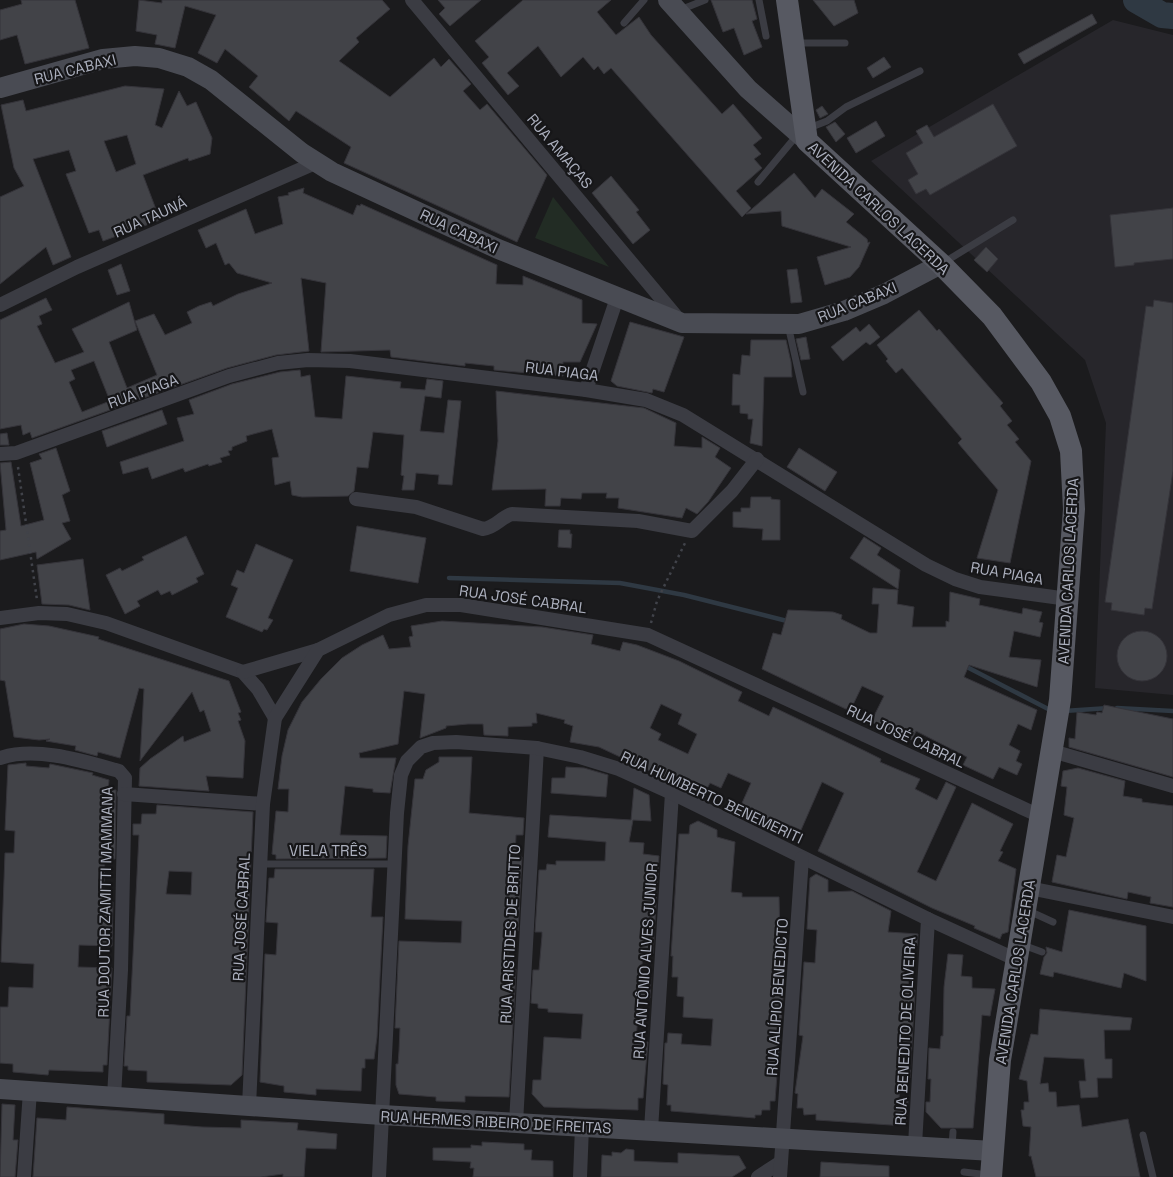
<svg xmlns="http://www.w3.org/2000/svg" width="1173" height="1177" font-family="'Space Grotesk',sans-serif">
	<rect width="100%" height="100%" fill="#1b1b1d"/>
	<polygon fill="#27262b" points="1113,20 1173,35 1173,695 1095,688 1106,423 1085,360 871,161"/>
	<polygon fill="#222c24" points="553,197 609,267 535,238"/>
	<g fill="none" stroke-linecap="round" stroke-linejoin="round">
		<g stroke="#2f3943" stroke-width="4.5">
			<polyline points="449,578 620,583 684,595 791,622"/>
			<polyline points="963,665 1052,711"/>
			<polyline points="1117,708 1173,711"/>
			<polyline points="1064,711 1109,708"/>
		</g>
		<polyline stroke="#2f3943" stroke-width="26" points="1136,0 1162,15 1173,16"/>
	</g>
	<g fill="#424348" stroke="#35343a" fill-rule="evenodd">
		<polygon points="21,0 75,0 89,48 25,64 17,35 0,40 0,10 22,4"/>
		<polygon points="139,0 162,3 162,0 382,0 390,9 356,38 359,42 339,61 390,97 434,58 441,67 449,59 471,84 463,91 480,110 487,104 547,175 517,242 344,163 351,147 296,111 289,121 249,87 258,76 225,49 217,63 198,53 216,15 185,6 175,48 155,44 157,35 136,31"/>
		<polygon points="438,0 481,0 450,26 439,14 445,8"/>
		<polygon points="523,0 611,0 597,12 616,35 639,17 651,35 722,114 733,104 762,138 753,145 761,154 754,159 762,168 736,191 751,208 742,217 611,68 604,74 598,66 594,70 583,57 561,77 538,46 507,73 519,86 508,95 482,63 489,57 475,41"/>
		<polygon points="711,0 752,0 757,19 752,21 762,47 744,55 734,28 723,32"/>
		<polygon points="813,0 854,0 858,13 834,26"/>
		<polygon points="1092,14 1097,23 1024,64 1018,54"/>
		<polygon points="884,57 891,67 873,78 867,68"/>
		<path d="M125,86L164,89L155,125L162,128L179,91L187,106L196,102L212,138L210,154L189,161L188,158L143,175L160,220L103,241L99,230L89,233L66,174L76,171L69,150L33,159L71,257L53,265L46,247L0,284V197L24,186L14,168L1,105L23,100L26,111ZM127,135L136,164L116,172L104,141Z"/>
		<polygon points="993,104 1017,146 930,195 926,189 916,194 908,180 918,174 906,153 923,143 916,131 927,125 934,137"/>
		<polygon points="822,106 828,114 820,118 816,110"/>
		<polygon points="876,121 885,136 856,153 847,138"/>
		<polygon points="835,122 845,134 836,142 826,127"/>
		<polygon points="794,173 815,198 822,189 854,214 846,222 867,239 868,243 870,242 859,267 850,277 825,285 817,257 851,247 782,226 781,211 746,214"/>
		<polygon points="611,176 639,210 636,212 650,230 633,244 592,193"/>
		<path d="M304,188L303,193L353,215L357,205L360,206L361,204L497,265L496,284L523,285V276L582,300V323L597,324L580,362H563V376L494,370V366L465,363V366L391,357L390,350L321,352L326,283L301,278L309,351L276,355L227,368L32,438L30,432L23,435L21,425L0,429V320L46,298L52,310L39,316L42,324L37,326L55,363L84,352L72,329L129,302L137,330L109,342L127,388L157,375L135,321L154,314L165,335L192,323L187,312L199,306L211,302L213,306L238,294L272,283L237,273L229,263L225,265L216,243L206,248L198,230L246,209L255,234L283,224L278,197L289,195L288,193ZM94,361L110,401L82,412L69,382L75,379L71,370Z"/>
		<polygon points="1173,208 1173,259 1134,263 1134,265 1115,267 1110,215"/>
		<polygon points="986,247 998,259 987,272 974,260"/>
		<polygon points="121,264 130,291 117,295 108,270"/>
		<polygon points="797,269 802,302 791,303 787,270"/>
		<polygon points="1154,300 1173,303 1173,471 1152,609 1145,608 1144,615 1111,610 1112,603 1105,602 1146,306 1153,307"/>
		<polygon points="919,310 937,331 939,329 1003,403 1000,406 1012,421 1007,425 1019,439 1015,442 1031,461 1010,563 977,558 998,490 958,443 962,439 902,368 896,373 886,361 888,359 877,345"/>
		<polygon points="630,322 684,337 664,392 653,389 652,393 617,386 611,381"/>
		<polygon points="869,324 880,337 870,345 866,342 843,361 831,347 856,327 860,332"/>
		<polygon points="806,337 810,359 801,360 796,339"/>
		<polygon points="751,340 786,340 791,362 792,377 764,377 762,446 750,443 753,419 748,419 748,414 740,413 740,405 732,405 733,374 740,375 742,355 750,356"/>
		<polygon points="300,370 301,377 310,375 315,417 342,419 346,376 401,382 400,388 425,390 427,379 443,381 441,398 425,396 420,431 444,433 448,400 461,401 452,485 438,484 439,475 416,473 414,490 402,490 404,476 401,475 404,435 373,432 368,468 357,467 354,491 348,496 302,497 292,495 290,481 275,485 272,458 279,457 272,429 246,436 247,441 232,447 232,450 228,451 230,455 220,458 222,462 209,466 208,464 185,472 183,468 152,479 148,467 123,474 120,462 184,441 177,418 194,414 189,400 232,384 280,372"/>
		<polygon points="496,391 644,408 676,423 674,446 702,448 702,437 720,448 715,457 731,468 708,502 697,514 686,508 682,518 618,508 619,498 606,498 607,493 582,493 581,499 561,498 560,506 545,506 546,489 492,490 498,441"/>
		<polygon points="162,410 167,424 107,447 102,431"/>
		<polygon points="7,433 9,445 0,445 0,434"/>
		<polygon points="56,448 70,491 62,495 70,521 62,523 71,539 37,559 36,552 0,560 0,531 6,530 0,463 11,462 21,526 44,520 30,463 42,459 39,454"/>
		<polygon points="799,448 837,472 825,491 787,467"/>
		<polygon points="751,497 771,497 771,499 780,500 780,540 762,540 763,529 733,527 733,512 741,512 741,508 750,508"/>
		<polygon points="357,526 426,538 418,583 350,571"/>
		<polygon points="559,530 570,530 570,534 572,534 571,548 558,547"/>
		<polygon points="186,536 204,574 196,578 198,582 172,595 170,591 161,595 158,590 137,601 140,606 125,614 106,575 120,568 122,571 144,560 142,557"/>
		<polygon points="864,537 881,548 877,555 900,570 898,589 850,558"/>
		<polygon points="256,544 293,560 268,618 273,620 267,630 264,629 262,632 226,617 238,588 231,585 237,570 244,573"/>
		<polygon points="83,559 90,610 69,605 42,604 37,565"/>
		<polygon points="873,588 898,590 897,604 914,607 912,627 946,627 946,621 949,622 950,592 980,599 979,605 1022,614 1023,608 1042,612 1039,622 1043,623 1040,637 1014,631 1009,657 1041,660 1037,687 969,665 964,677 1037,710 1031,730 1018,724 1009,745 1020,751 1016,761 1022,764 1017,775 999,767 993,779 963,765 967,757 916,731 912,740 871,722 884,696 862,686 850,711 762,669 773,633 781,635 788,610 833,612 842,615 841,619 870,633 877,633 879,604 872,604"/>
		<path d="M442,621L542,627L593,635L591,644L620,651L623,642L637,645L679,661L742,692L738,701L769,716L773,707L865,751L881,759L880,762L920,779L915,789L937,800L946,782L956,787L917,872L936,881L972,803L1013,824L1000,851L1003,852L998,861L1016,869L1008,932L1002,934L1000,939L974,928L975,926L932,908L818,851L844,793L822,782L801,830L782,822L778,831L738,812L751,783L728,773L721,788L710,783L703,796L599,747L570,742L573,726L564,723L565,720L536,713L537,723H532V726L508,727V736L484,735L483,724H468L446,726V728L420,738L425,694L404,691L398,744L359,753L360,758H396L390,793L373,792V789L345,786L340,835L387,836L386,858L276,859V855L272,854L276,811L288,812L289,789H278L282,756L288,730L302,702L321,679L342,658L362,645L383,635L389,649L411,647L409,637L413,636L411,626ZM661,704L682,714L678,724L697,734L688,754L658,740L661,734L650,728Z"/>
		<polygon points="24,624 49,626 99,637 98,639 229,681 241,712 238,713 241,720 238,721 245,741 243,778 206,776 209,791 139,786 140,768 150,759 183,736 184,742 211,731 204,710 200,712 192,692 140,761 144,689 139,688 120,758 98,752 97,756 75,750 76,746 46,741 50,739 39,740 14,737 5,681 0,680 0,629"/>
		<circle cx="1142" cy="656" r="25"/>
		<polygon points="1104,705 1173,719 1173,777 1069,747 1069,738 1075,739 1077,712 1096,715 1097,712 1102,713"/>
		<polygon points="439,757 472,757 469,813 524,818 523,835 516,835 515,857 522,857 518,931 510,931 508,968 516,969 509,1097 465,1096 465,1102 436,1101 436,1097 399,1094 396,1085 396,1064 398,1064 399,1051 400,1028 395,1028 399,941 461,943 462,921 405,919 408,846 415,779 423,779 426,770 439,762"/>
		<polygon points="26,763 26,766 49,768 50,764 93,773 92,775 109,780 108,790 116,790 115,859 105,858 104,880 104,902 113,902 112,946 79,945 78,967 112,968 107,1065 103,1065 103,1072 49,1070 48,1075 13,1072 13,1064 0,1063 0,1007 8,1007 9,987 33,988 34,964 1,962 5,853 14,853 15,831 5,830 8,765"/>
		<polygon points="566,767 584,768 608,775 606,797 551,793 552,778 565,778"/>
		<polygon points="1078,768 1125,781 1123,796 1142,799 1142,802 1173,806 1173,907 1150,903 1151,897 1128,892 1127,899 1052,882 1057,855 1066,857 1074,818 1064,815 1067,787 1061,786 1063,771"/>
		<polygon points="634,788 649,795 651,821 633,820 629,842 644,843 643,854 659,856 653,954 643,953 641,976 651,977 650,998 639,997 636,1042 648,1042 643,1098 638,1098 638,1110 544,1107 532,1094 533,1080 541,1080 544,1037 581,1039 583,1014 548,1012 548,1009 538,1008 538,1004 531,1003 533,970 539,970 542,936 542,932 535,932 539,870 546,870 547,864 556,865 556,861 605,861 606,842 548,837 550,815 631,820"/>
		<path d="M157,805L253,812L242,1075L231,1085L147,1082V1071L128,1070V1066H124L127,1016H130L139,835H133V824H141L142,814H156ZM169,871L192,872L191,895L166,894Z"/>
		<polygon points="698,821 717,830 717,837 735,842 731,892 742,893 742,897 779,897 780,939 785,939 784,956 786,957 775,1101 770,1101 770,1110 762,1110 761,1115 755,1115 755,1118 671,1111 671,1105 667,1105 668,1085 663,1084 665,1043 667,1043 668,1033 682,1034 681,1044 711,1046 713,1019 683,1017 684,997 677,996 678,977 672,977 673,956 671,956 679,834 689,834 690,825"/>
		<polygon points="275,869 374,869 371,917 383,917 377,1037 374,1059 365,1059 365,1068 362,1068 361,1091 316,1089 316,1095 284,1092 284,1086 260,1082 265,954 276,955 278,923 266,922 269,878 274,878"/>
		<polygon points="816,874 828,880 828,892 852,891 891,911 888,932 918,934 917,946 910,946 908,990 915,990 910,1078 900,1078 899,1100 908,1101 906,1126 816,1120 816,1114 804,1115 803,1108 797,1108 798,1094 795,1093 803,1036 799,1035 804,962 815,963 817,930 807,929 810,878"/>
		<polygon points="1069,910 1146,926 1146,981 1124,973 1121,988 1054,972 1053,977 1040,974 1044,957 1047,953 1046,947 1062,952"/>
		<polygon points="948,954 963,955 961,976 972,977 972,988 995,989 990,1016 982,1015 973,1128 941,1128 926,1112 926,1102 930,1102 931,1079 928,1079 929,1048 940,1049 941,1036 943,1036 944,987"/>
		<polygon points="1040,1009 1132,1018 1130,1030 1104,1030 1105,1059 1112,1059 1112,1078 1097,1078 1098,1097 1081,1098 1079,1081 1086,1081 1084,1059 1044,1057 1040,1084 1048,1083 1049,1092 1056,1092 1057,1107 1079,1105 1082,1127 1128,1119 1140,1177 1036,1177 1031,1156 1029,1156 1031,1127 1023,1126 1021,1110 1024,1110 1024,1102 1029,1102 1027,1081 1019,1079 1031,1034 1038,1035"/>
		<polygon points="2,1104 15,1105 13,1140 18,1140 15,1177 0,1177"/>
		<polygon points="67,1107 164,1114 164,1124 202,1127 241,1128 241,1120 298,1123 297,1130 337,1134 336,1149 306,1148 304,1177 283,1177 283,1174 261,1177 33,1177 37,1118 66,1120"/>
		<polygon points="482,1142 524,1144 524,1150 532,1150 531,1160 553,1161 553,1177 473,1177 474,1168 470,1168 471,1162 433,1160 433,1148 471,1148 471,1145 482,1146"/>
		<polygon points="626,1149 634,1150 634,1161 678,1163 678,1153 739,1156 746,1168 732,1177 601,1177 602,1155 612,1156 612,1152 621,1153"/>
		<polygon points="821,1162 889,1166 889,1177 820,1177"/>
	</g>
	<g fill="none" stroke-linecap="round" stroke-linejoin="round">
		<g stroke="#41434a" stroke-width="2.5" stroke-dasharray="2.5 4" stroke-linecap="butt">
			<polyline points="18,467 37,600"/>
			<polyline points="651,623 657,601 685,543"/>
		</g>
		<g stroke="#3b3c43" stroke-width="7">
			<polyline points="759,0 766,36"/>
			<polyline points="680,10 705,0"/>
			<polyline points="624,23 644,0"/>
			<polyline points="795,43 845,43"/>
			<polyline points="809,128 827,121 846,107 920,71"/>
			<polyline points="758,182 798,134"/>
			<polyline points="943,263 1013,220"/>
			<polyline points="788,325 803,392"/>
			<polyline points="260,864 395,864"/>
			<polyline points="1029,911 1053,922"/>
			<polyline points="1023,945 1042,952"/>
			<polyline points="1143,1135 1153,1177"/>
			<polyline points="952,1146 953,1132"/>
			<polyline points="964,1172 988,1175"/>
		</g>
		<g stroke="#3b3c43" stroke-width="14">
			<polyline points="412,0 680,321"/>
			<polyline points="0,305 77,267 315,163"/>
			<polyline points="586,390 617,298"/>
			<polyline points="0,454 16,453 229,376 278,363 308,360 350,361 586,390 646,400 683,415 926,565 955,579 980,587 1068,599"/>
			<path d="M356,499L416,507L483,529C495,528 501,517 512,514L638,521L692,531L732,491L757,459"/>
			<polyline points="0,618 39,613 67,614 106,623 243,672 258,689 275,718"/>
			<polyline points="243,672 318,650"/>
			<polyline points="1052,751 1173,786"/>
			<path d="M0,758C36,746 83,761 119,771L125,778L121,970L114,1097"/>
			<polyline points="124,794 263,804"/>
			<polyline points="1029,888 1173,917"/>
			<polyline points="249,1106 263,804 275,718 318,650 389,615 426,605 461,605 648,635 1042,817"/>
			<polyline points="516,1123 537,748"/>
			<polyline points="651,1130 672,793"/>
			<polyline points="915,1145 928,919"/>
			<polyline points="24,1177 30,1091"/>
			<polyline points="379,1177 397,813 401,775 407,761 421,747 433,743 456,742 537,748 580,757 619,769 672,793 928,919 1015,959"/>
			<polyline points="580,1177 582,1127"/>
			<polyline points="758,1177 781,1162"/>
			<polyline points="780,1177 802,858"/>
		</g>
		<g stroke="#494b53" stroke-width="20">
			<polyline points="668,0 748,89 807,141"/>
			<polyline points="0,88 103,59 135,56 159,58 188,67 211,80 302,153 332,172 498,249 682,323 799,324 844,311 884,294 941,264"/>
			<polyline points="0,1089 382,1115 993,1151"/>
		</g>
		<polyline stroke="#575962" stroke-width="22" points="787,0 807,141 941,264 992,316 1041,382 1060,416 1071,451 1074,509 1060,700 1000,1060 991,1177"/>
	</g>
	<g text-anchor="middle" dominant-baseline="central" stroke-width="4.5" stroke-linejoin="round" paint-order="stroke">
		<g font-size="15" fill="#acb0be" stroke="#161618">
			<text transform="translate(75 69) rotate(-14)">RUA CABAXI</text>
			<text transform="translate(560 151) rotate(50)">RUA AMAÇAS</text>
			<text transform="translate(879 208) rotate(43)">AVENIDA CARLOS LACERDA</text>
			<text transform="translate(150 217) rotate(-24)">RUA TAUNÁ</text>
			<text transform="translate(459 231) rotate(25)">RUA CABAXI</text>
			<text transform="translate(857 302) rotate(-22)">RUA CABAXI</text>
			<text transform="translate(562 371) rotate(7)">RUA PIAGA</text>
			<text transform="translate(143 391) rotate(-20)">RUA PIAGA</text>
			<text transform="translate(1068 571) rotate(-87)">AVENIDA CARLOS LACERDA</text>
			<text transform="translate(1007 573) rotate(10)">RUA PIAGA</text>
			<text transform="translate(523 599) rotate(8)">RUA JOSÉ CABRAL</text>
			<text transform="translate(906 736) rotate(25)">RUA JOSÉ CABRAL</text>
			<text transform="translate(712 797) rotate(25)">RUA HUMBERTO BENEMERITI</text>
			<text x="328" y="850">VIELA TRÊS</text>
			<text transform="translate(105 902) rotate(-89)">RUA DOUTOR ZAMITTI MAMMANA</text>
			<text transform="translate(241 917) rotate(-87)">RUA JOSÉ CABRAL</text>
			<text transform="translate(510 934) rotate(-87)">RUA ARISTIDES DE BRITTO</text>
			<text transform="translate(645 961) rotate(-86)">RUA ANTÔNIO ALVES JUNIOR</text>
			<text transform="translate(1015 972) rotate(-81)">AVENIDA CARLOS LACERDA</text>
			<text transform="translate(777 997) rotate(-86)">RUA ALÍPIO BENEDICTO</text>
			<text transform="translate(905 1031) rotate(-87)">RUA BENEDITO DE OLIVEIRA</text>
			<text transform="translate(496 1122) rotate(3)">RUA HERMES RIBEIRO DE FREITAS</text>
		</g>
	</g>
</svg>
